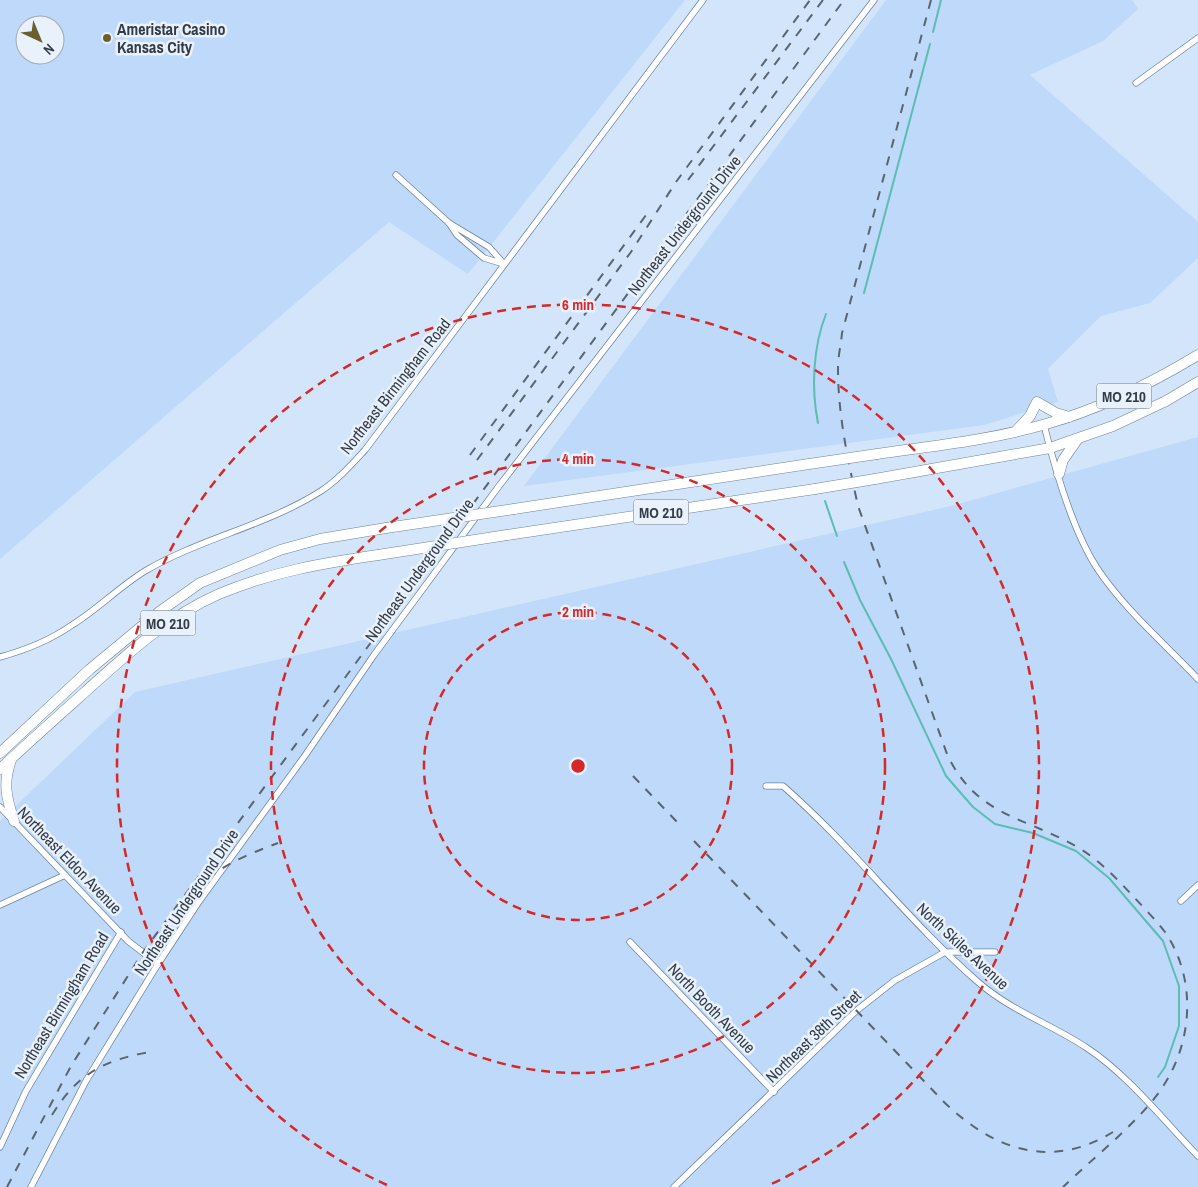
<svg xmlns="http://www.w3.org/2000/svg" width="1198" height="1187" font-family="'Archivo Narrow',sans-serif">
	<rect width="100%" height="100%" fill="#d3e5fa"/>
	<g fill="#bed9f9" fill-rule="evenodd">
		<path d="M0,0H685L468,274L389,222L0,559ZM25,25H55V55H25Z"/>
		<polygon points="886,0 1132,0 1138,9 1103,41 1030,75 1198,222 1198,258 1150,303 1101,316 1048,369 1058,402 984,425 524,486"/>
		<polygon points="1198,437 1198,1187 0,1187 0,821 135,692 951,506"/>
	</g>
	<g fill="none" stroke-linecap="round" stroke-linejoin="round">
		<g stroke="#5dbcb6" stroke-width="2">
			<polyline points="933,32 941,0"/>
			<polyline points="864,293 930,44"/>
			<path d="M818,423C811,388 813,347 826,314"/>
			<polyline points="825,501 837,536"/>
			<polyline points="844,562 860,600 891,659 946,776 973,807 995,824 1033,833 1076,851 1109,878 1163,941 1179,986 1179,1026 1165,1067 1158,1077"/>
		</g>
		<defs>
			<g id="street">
				<polyline points="1136,83 1198,38"/>
				<polyline points="396,175 449,223 457,235 484,258 504,264"/>
				<polyline points="449,223 489,247 504,264"/>
				<path d="M1044,425C1055,469 1072,530 1097,568C1124,609 1164,643 1198,679"/>
				<path d="M0,657C26,650 49,641 72,625C98,609 119,587 145,571C201,538 266,526 321,491C338,480 352,464 365,450L703,0"/>
				<path d="M766,786H783C853,847 908,921 978,982C1011,1011 1051,1024 1087,1048C1127,1074 1165,1122 1198,1156"/>
				<polyline points="0,807 128,941 158,964"/>
				<polyline points="1181,901 1198,885"/>
				<polyline points="0,905 65,875"/>
				<polyline points="630,942 774,1092"/>
				<polyline points="0,1147 26,1091 121,932"/>
				<polyline points="31,1187 86,1081 158,964 198,903 304,757 374,655 499,486 874,0"/>
				<polyline points="674,1187 856,1011 894,981 945,952 995,952"/>
			</g>
			<g id="highway">
				<polyline points="1017,430 1030,416 1037,402 1056,413 1069,417"/>
				<path d="M877,454C933,446 991,440 1046,424C1100,409 1150,384 1198,355"/>
				<polyline points="1059,474 1063,460 1077,440"/>
				<polyline points="875,479 1050,448 1113,426 1166,401 1198,382"/>
				<polyline points="514,509 809,464"/>
				<polyline points="507,535 815,489"/>
				<polyline points="0,753 89,670 159,612 200,583 280,550 320,539 386,528"/>
				<path d="M11,760C3,783 6,797 14,821"/>
				<path d="M0,769C28,743 56,718 85,692C125,656 168,616 219,594C271,572 323,563 378,555"/>
			</g>
		</defs>
		<use href="#street" stroke="#6f839b" stroke-width="7"/>
		<use href="#highway" stroke="#6f839b" stroke-width="11"/>
		<use href="#street" stroke="#fff" stroke-width="5.5"/>
		<use href="#highway" stroke="#fff" stroke-width="10"/>
		<g stroke="#5a6572" stroke-width="2" stroke-dasharray="9 9" stroke-linecap="butt">
			<path d="M931,0L842,333C841,345 838,356 838,368C838,416 848,460 858,506L947,754C976,817 1027,817 1079,848C1099,860 1116,878 1132,895C1143,907 1155,919 1165,932C1197,979 1193,1042 1162,1088C1139,1122 1093,1158 1063,1187"/>
			<polyline points="688,180 823,0"/>
			<polyline points="470,455 649,211"/>
			<polyline points="477,460 631,252 676,182 810,0"/>
			<polyline points="633,776 679,824"/>
			<path d="M694,841L945,1103C994,1150 1051,1170 1113,1132"/>
			<path d="M195,891C218,866 246,855 278,843"/>
			<path d="M52,1115C77,1074 104,1060 150,1052"/>
			<polyline points="7,1187 71,1066 143,952 844,0"/>
		</g>
		<defs>
			<g id="highway-bridge">
				<polyline points="809,464 877,454"/>
				<polyline points="815,489 875,479"/>
				<polyline points="386,528 514,509"/>
				<polyline points="378,555 507,535"/>
			</g>
		</defs>
		<use href="#highway-bridge" stroke="#6f839b" stroke-width="11" stroke-linecap="butt"/>
		<use href="#highway-bridge" stroke="#fff" stroke-width="10"/>
	</g>
	<g fill="none" stroke="#d62828" stroke-width="2.5" stroke-dasharray="9 6">
		<circle cx="578" cy="766" r="154"/>
		<circle cx="578" cy="766" r="307"/>
		<path d="M387 1185A461 461 0 1 1 769 1185"/>
	</g>
	<circle fill="#6c5f2c" stroke="#e8f1fc" stroke-width="2" cx="107" cy="38" r="5"/>
	<g text-anchor="middle" dominant-baseline="central" stroke-width="5" stroke-linejoin="round" paint-order="stroke">
		<g fill="#e8f1fc" stroke="#69727d" stroke-width="1">
			<rect x="1096.5" y="383.5" width="55" height="25" rx="4"/>
			<rect x="633.5" y="499.5" width="55" height="25" rx="4"/>
			<rect x="140.5" y="610.5" width="55" height="25" rx="4"/>
		</g>
		<g font-size="15" font-weight="bold" fill="#333c46">
			<text x="1124" y="396">MO 210</text>
			<text x="661" y="512">MO 210</text>
			<text x="168" y="623">MO 210</text>
		</g>
		<g font-size="16" font-weight="bold" fill="#333c46" stroke="#e8f1fc" text-anchor="start">
			<text x="117" y="29">Ameristar Casino<tspan x="117" dy="18">Kansas City</tspan></text>
		</g>
		<g font-size="16" fill="#333c46" stroke="#e8f1fc">
			<text transform="translate(684 225) rotate(-52)">Northeast Underground Drive</text>
			<text transform="translate(395 386) rotate(-52)">Northeast Birmingham Road</text>
			<text transform="translate(419 570) rotate(-54)">Northeast Underground Drive</text>
			<text transform="translate(70 860) rotate(46)">Northeast Eldon Avenue</text>
			<text transform="translate(186 902) rotate(-56)">Northeast Underground Drive</text>
			<text transform="translate(963 946) rotate(43)">North Skiles Avenue</text>
			<text transform="translate(61 1005) rotate(-59)">Northeast Birmingham Road</text>
			<text transform="translate(712 1008) rotate(46)">North Booth Avenue</text>
			<text transform="translate(813 1036) rotate(-44)">Northeast 38th Street</text>
		</g>
	</g>
	<circle cx="578" cy="766" r="8" fill="#d62828" stroke="#e8f1fc" stroke-width="2.5"/>
	<g font-size="15" text-anchor="middle" font-weight="bold" fill="#d62828" stroke="#e8f1fc" stroke-width="5" stroke-linejoin="round" paint-order="stroke">
		<text x="578" y="310">6 min</text>
		<text x="578" y="464">4 min</text>
		<text x="578" y="617">2 min</text>
	</g>
	<g transform="translate(40 40) rotate(136)"><circle r="24" fill="#e8f1fc" stroke="#a0a9b3"/>
	<path d="M0-4L9 19L0 12L-9 19Z" fill="#6c5f2c"/>
	<text y="-8" font-size="14" font-weight="bold" text-anchor="middle" fill="#333c46">N</text>
	</g>
</svg>
